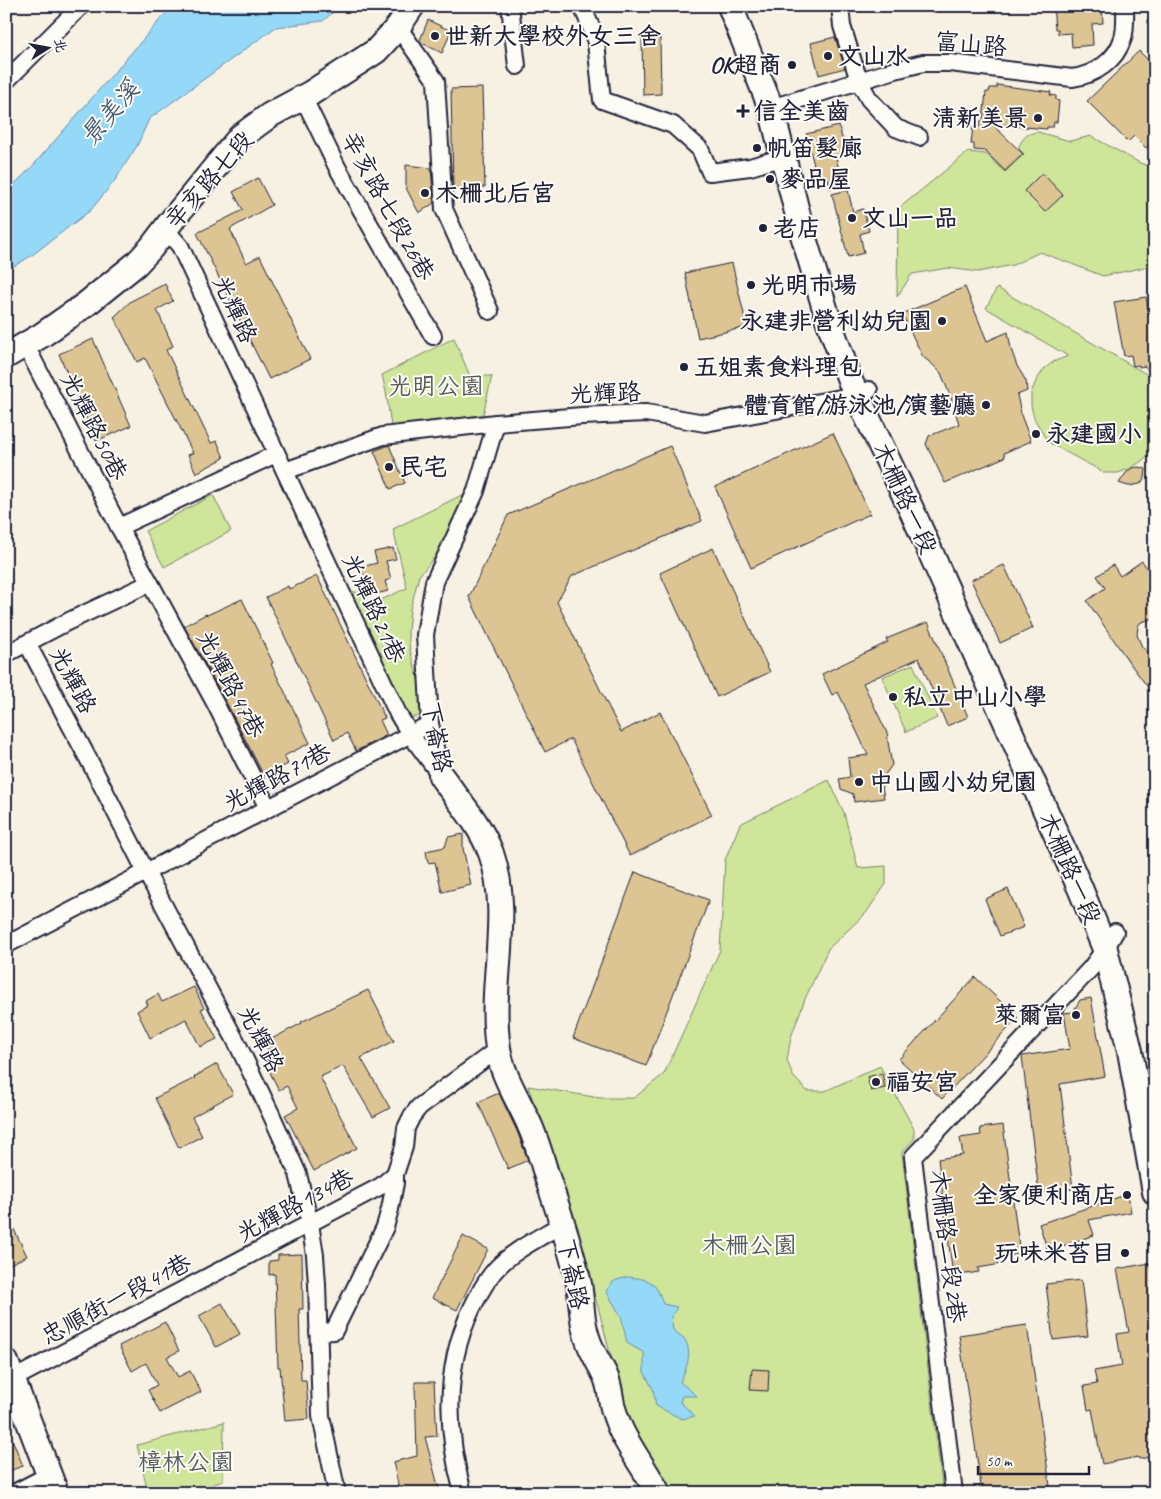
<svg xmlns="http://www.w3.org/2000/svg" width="1161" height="1499" font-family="Caveat,'LXGW WenKai TC',sans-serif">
	<rect width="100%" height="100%" fill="#f7f1e3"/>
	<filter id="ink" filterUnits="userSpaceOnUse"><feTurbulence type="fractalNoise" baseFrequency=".02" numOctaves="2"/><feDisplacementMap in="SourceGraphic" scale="10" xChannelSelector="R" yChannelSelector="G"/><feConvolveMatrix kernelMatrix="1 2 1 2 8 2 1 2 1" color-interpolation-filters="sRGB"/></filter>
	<g filter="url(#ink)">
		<g fill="#cee59a" stroke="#78846a">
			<path d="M1038,132L1070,141L1091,136L1140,163L1155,168V265L1103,276L1040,252L1013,265L978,272L948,268L912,274L897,297L898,209L968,152L986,154L1005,172L1024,154L1018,148C1023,138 1026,133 1038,132Z"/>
			<polygon points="997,288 1155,379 1155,443 1150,453 1142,461 1129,469 1118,473 1105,473 1051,444 1044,436 1034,418 1031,406 1031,393 1036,381 1044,369 1053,362 1068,356 986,308"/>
			<polygon points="454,338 470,376 492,376 483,415 391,426 386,392 382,375"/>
			<path d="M470,491L442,548L419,576L410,610L408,632L410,650L426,708C423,716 419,716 411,718L407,715L349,591C360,592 365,595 370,605L407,588L393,529Z"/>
			<polygon points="213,495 231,531 164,567 145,531"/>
			<polygon points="913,664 937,718 906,732 882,677"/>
			<polygon points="829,780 844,813 858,868 886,866 886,884 866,913 828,949 805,999 791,1037 787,1060 793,1076 807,1091 825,1091 880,1066 914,1129 914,1139 902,1152 943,1493 663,1493 632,1453 617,1380 598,1307 528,1086 600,1098 634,1098 664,1074 720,950 725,860 740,824"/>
			<polygon points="224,1422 223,1481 188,1493 148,1493 137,1445"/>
		</g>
		<g fill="#95d8f7" stroke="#678fac">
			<polygon points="172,6 340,6 323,21 276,27 149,119 137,146 116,179 91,210 31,256 6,271 6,192 30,169"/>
			<path d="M627,1277C650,1279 656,1281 663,1304L677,1307L671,1317L673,1330C676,1333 683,1336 685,1340C693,1354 686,1369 680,1382L697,1396H682L680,1402L695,1416L682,1419L656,1406L653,1389L644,1372V1353L627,1343L621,1316L606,1291L614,1281Z"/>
		</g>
		<g fill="#ddc493" stroke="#22223b">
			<polygon points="1053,6 1102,6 1103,23 1092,24 1093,45 1072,47 1071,33 1058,34 1058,29 1055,29"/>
			<polygon points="428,20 451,31 442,53 422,43 420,40"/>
			<polygon points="835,37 845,68 819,75 811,43"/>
			<polygon points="642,38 660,38 661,94 643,95"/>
			<polygon points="1139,51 1155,67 1155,139 1146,148 1134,136 1128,142 1087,101"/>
			<polygon points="997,85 1051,92 1050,95 1056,96 1056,100 1059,101 1057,122 1054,122 1053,127 1047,127 1047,129 992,124 1023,154 1005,171 985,151 974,150 974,144 971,144 973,126 979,127 980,121 983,121 986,92 989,92 990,88 997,88"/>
			<polygon points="482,88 485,187 453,188 451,89"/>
			<polygon points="839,126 846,154 836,157 839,170 830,189 828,178 818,181 806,134"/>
			<polygon points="406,165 431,168 434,203 419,213 406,188"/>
			<polygon points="1042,173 1063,195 1045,212 1024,191"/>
			<polygon points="258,178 272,205 230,229 246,263 260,256 310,359 269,379 197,233 243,210 233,192"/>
			<polygon points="848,190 853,212 863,209 869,231 860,234 864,253 848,257 832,194"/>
			<polygon points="732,263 747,327 698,338 685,273"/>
			<polygon points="165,284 173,301 157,310 173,346 166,350 211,443 217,441 224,458 196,473 188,455 193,453 145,358 137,362 114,317 131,301"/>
			<polygon points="965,287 987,341 1008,332 1011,349 1017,366 1026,381 1027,391 1017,395 1022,418 1031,441 1004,453 1005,457 945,483 926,444 929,436 959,424 951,398 941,373 932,364 923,357 902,314"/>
			<polygon points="1146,297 1149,314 1155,312 1155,382 1145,366 1139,367 1139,365 1133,366 1131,355 1124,356 1114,302"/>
			<polygon points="93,339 131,426 96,441 59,354"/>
			<polygon points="833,433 870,514 751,568 715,487"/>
			<polygon points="389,445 405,483 390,489 374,451"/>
			<polygon points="670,446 702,521 572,576 557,602 621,732 660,712 712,815 630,856 571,739 545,752 469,597 508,515"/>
			<polygon points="1138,467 1146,469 1145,478 1140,484 1128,486 1119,483 1126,473 1132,468"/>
			<polygon points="393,548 396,559 386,561 391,579 385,581 388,591 368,596 361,567 377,563 374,552"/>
			<polygon points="713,548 770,672 717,697 660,573"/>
			<polygon points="1142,561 1155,579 1155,618 1141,622 1138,626 1137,635 1142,647 1151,655 1155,657 1155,697 1129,662 1087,601 1105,588 1097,576 1113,565 1120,576"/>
			<polygon points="1004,565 1033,628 1000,643 971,580"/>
			<polygon points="317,576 385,718 380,720 387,735 356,751 347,733 334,740 266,597 288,586 289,589"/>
			<polygon points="242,599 273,663 271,664 310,743 284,756 288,764 264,776 224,698 184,626 206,614 207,615"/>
			<polygon points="928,622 968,717 947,726 919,658 863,683 888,735 887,736 892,765 881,780 884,798 854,802 853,794 841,789 839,779 850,777 848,758 868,755 838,692 832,695 822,674 888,642 886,639"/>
			<polygon points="463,834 463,848 471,885 442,892 435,862 428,863 426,851 445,847 448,837"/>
			<polygon points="635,872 709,900 646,1066 573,1038"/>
			<polygon points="1008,889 1024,927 1000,936 985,899"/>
			<polygon points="975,977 1018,1018 942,1099 899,1059"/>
			<polygon points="194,987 204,1008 201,1009 217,1039 200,1047 186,1019 150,1038 137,1011 148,1005 146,1001 158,994 162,1002"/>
			<polygon points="368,990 394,1041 361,1058 390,1108 373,1117 343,1066 320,1077 357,1148 314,1171 285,1115 298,1108 287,1086 279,1090 263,1059 271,1055 264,1043 302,1023 301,1022"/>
			<polygon points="1091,998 1105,1076 1060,1084 1073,1189 1039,1193 1022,1056 1070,1049 1064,1013 1073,1012 1080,1000"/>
			<polygon points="217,1064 233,1094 192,1117 202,1136 179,1148 155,1098 195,1078 194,1077"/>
			<polygon points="882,1073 885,1088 871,1091 867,1077"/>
			<polygon points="499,1093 517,1131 528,1160 508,1169 478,1102"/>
			<polygon points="1003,1125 1020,1254 999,1257 1001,1264 978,1268 979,1272 953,1276 938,1159 963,1155 960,1138 981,1135 980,1128"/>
			<polygon points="1128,1194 1131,1212 1089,1220 1094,1235 1048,1251 1039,1224"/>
			<polygon points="6,1213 27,1256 6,1266"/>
			<polygon points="463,1236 488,1249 457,1310 432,1298"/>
			<polygon points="302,1254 303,1309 299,1309 301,1380 306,1380 309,1419 285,1421 280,1367 278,1367 275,1274 269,1275 269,1261 278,1260 278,1255"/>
			<polygon points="1150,1263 1155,1287 1155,1456 1139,1459 1138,1457 1102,1464 1092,1409 1088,1410 1084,1386 1097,1384 1094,1371 1122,1366 1117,1334 1129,1332 1117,1269"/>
			<polygon points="1081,1280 1088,1336 1053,1340 1046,1284"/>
			<polygon points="222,1303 240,1334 216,1347 199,1316"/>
			<polygon points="165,1322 179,1351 167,1357 178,1377 190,1371 201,1392 160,1413 148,1390 157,1385 146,1363 132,1371 119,1346"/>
			<polygon points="1027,1325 1051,1493 982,1493 959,1335"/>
			<polygon points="752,1369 769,1370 768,1391 750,1390"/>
			<polygon points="415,1382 434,1382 437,1436 425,1437 440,1493 400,1493 393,1462 417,1456"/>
			<polygon points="6,1424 23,1466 6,1472"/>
		</g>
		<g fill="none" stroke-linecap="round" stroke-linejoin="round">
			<defs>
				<g id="street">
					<polyline points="510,6 517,66"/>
					<polyline points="582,6 591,27 596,42 602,100 673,125 700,149 710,172 750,167 784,157"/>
					<polyline points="840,6 842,26 859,81 869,99 896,128 919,137"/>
					<polyline points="398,27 436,81 444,209 490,311"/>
					<polyline points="6,81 81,6"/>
					<polyline points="303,97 337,167 433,336"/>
					<path d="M771,108L895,70L923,63H950L1072,78C1095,75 1116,61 1123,38C1126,28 1125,17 1125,6"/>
					<polyline points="165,229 180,246 398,714 410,734 441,776"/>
					<polyline points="26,346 119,527"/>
					<polyline points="276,454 119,527 150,583 69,621 27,643 92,766 146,872 237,1043 271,1114 298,1174 310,1224 315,1255 317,1284 321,1416 337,1493"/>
					<polyline points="285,471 383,436 496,423 582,416 646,413 705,423 857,395 869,390"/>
					<polyline points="150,583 215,703 268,808"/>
					<polyline points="6,654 27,643"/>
					<polyline points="440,771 430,724 425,635 434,582 476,491 496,423"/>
					<polyline points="6,945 430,724"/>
					<polyline points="318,1332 334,1331 385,1227 390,1209 395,1183 395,1174 404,1147 406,1128 412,1116 419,1107 498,1049"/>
					<polyline points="13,1379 381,1186 395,1174"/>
					<polyline points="14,1493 49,1475"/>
					<path d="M463,1493C446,1431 444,1366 472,1308C479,1294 486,1280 496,1269C512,1251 541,1237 562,1224"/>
					<polyline points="954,1493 913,1157 1091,968 1105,949 1115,932"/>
				</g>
				<g id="secondary">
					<polyline points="730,6 771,108 801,228 829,322 851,383 913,513 1080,888 1105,949 1130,1051 1155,1192"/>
					<polyline points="6,356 42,335 85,305 136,264 151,248 173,219 240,137 270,115 311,93 376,51 398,27 412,6"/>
					<path d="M441,776C459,801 480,824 491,853C513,916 488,983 498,1048C502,1076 519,1100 530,1126C537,1142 542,1160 547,1177C559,1212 571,1248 579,1284C582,1301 581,1320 587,1337C591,1351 599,1362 605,1375C610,1385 610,1397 613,1408C615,1416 618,1423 621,1430C631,1451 647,1472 658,1493"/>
					<polyline points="6,1362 56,1493"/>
				</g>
			</defs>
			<use href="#street" stroke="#22223b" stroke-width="20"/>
			<use href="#secondary" stroke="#22223b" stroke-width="28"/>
			<use href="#street" stroke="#fdfcf7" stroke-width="16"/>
			<use href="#secondary" stroke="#fdfcf7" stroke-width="24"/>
		</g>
	</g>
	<g fill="#22223b" stroke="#fdfcf7" stroke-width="2">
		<circle cx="435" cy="36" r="5"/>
		<circle cx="828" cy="56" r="5"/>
		<circle cx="792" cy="65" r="5"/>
		<path d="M740.5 103.5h5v5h5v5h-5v5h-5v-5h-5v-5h5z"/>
		<circle cx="1038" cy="118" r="5"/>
		<circle cx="757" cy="148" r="5"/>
		<circle cx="770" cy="179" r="5"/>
		<circle cx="425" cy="193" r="5"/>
		<circle cx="852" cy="218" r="5"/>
		<circle cx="763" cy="228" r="5"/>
		<circle cx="751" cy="285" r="5"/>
		<circle cx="942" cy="321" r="5"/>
		<circle cx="684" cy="367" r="5"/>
		<circle cx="986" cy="405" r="5"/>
		<circle cx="1036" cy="434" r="5"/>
		<circle cx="389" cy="467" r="5"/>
		<circle cx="893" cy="697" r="5"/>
		<circle cx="859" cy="782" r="5"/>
		<circle cx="1076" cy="1015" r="5"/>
		<circle cx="876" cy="1082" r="5"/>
		<circle cx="1127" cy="1195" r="5"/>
		<circle cx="1125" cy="1253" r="5"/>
	</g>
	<g text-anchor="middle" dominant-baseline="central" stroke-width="4" stroke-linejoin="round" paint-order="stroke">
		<g font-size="24" font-weight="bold" fill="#22223b" stroke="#fdfcf7" text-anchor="start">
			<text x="445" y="36">世新大學校外女三舍</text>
			<text x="838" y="56">文山水</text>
			<text x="782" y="65" text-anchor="end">OK超商</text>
			<text x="754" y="111">信全美齒</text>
			<text x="1028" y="118" text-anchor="end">清新美景</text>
			<text x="767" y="148">帆笛髮廊</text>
			<text x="780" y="179">麥品屋</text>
			<text x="435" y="193">木柵北后宮</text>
			<text x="862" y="218">文山一品</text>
			<text x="773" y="228">老店</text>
			<text x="761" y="285">光明市場</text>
			<text x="932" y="321" text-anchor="end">永建非營利幼兒園</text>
			<text x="694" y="367">五姐素食料理包</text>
			<text x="976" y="405" text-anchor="end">體育館/游泳池/演藝廳</text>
			<text x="1046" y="434">永建國小</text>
			<text x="399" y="467">民宅</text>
			<text x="903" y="697">私立中山小學</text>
			<text x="869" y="782">中山國小幼兒園</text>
			<text x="1066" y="1015" text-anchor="end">萊爾富</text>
			<text x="886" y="1082">福安宮</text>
			<text x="1117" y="1195" text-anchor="end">全家便利商店</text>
			<text x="1115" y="1253" text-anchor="end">玩味米苔目</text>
		</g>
		<g font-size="24" fill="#22223b" stroke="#fdfcf7">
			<text transform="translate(971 44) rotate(5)">富山路</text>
			<text transform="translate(209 180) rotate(-49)">辛亥路七段</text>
			<text transform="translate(388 206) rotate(61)">辛亥路七段26巷</text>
			<text transform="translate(235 309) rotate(65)">光輝路</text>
			<text transform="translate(605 393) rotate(-2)">光輝路</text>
			<text transform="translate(94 426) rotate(63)">光輝路50巷</text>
			<text transform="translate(905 498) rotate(65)">木柵路一段</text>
			<text transform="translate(374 608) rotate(65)">光輝路21巷</text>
			<text transform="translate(73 680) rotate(62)">光輝路</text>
			<text transform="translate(231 684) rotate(62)">光輝路47巷</text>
			<text transform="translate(437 737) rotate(79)">下崙路</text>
			<text transform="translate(277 777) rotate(-28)">光輝路71巷</text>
			<text transform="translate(1070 868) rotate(66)">木柵路一段</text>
			<text transform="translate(261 1039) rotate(63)">光輝路</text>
			<text transform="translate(295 1205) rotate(-28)">光輝路134巷</text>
			<text transform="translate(948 1246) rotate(83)">木柵路二段2巷</text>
			<text transform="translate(573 1274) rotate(78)">下崙路</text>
			<text transform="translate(116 1299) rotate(-28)">忠順街一段41巷</text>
		</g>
		<g font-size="24" fill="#565c58" stroke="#fdfcf7">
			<text x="436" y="386">光明公園</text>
			<text x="749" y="1245">木柵公園</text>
			<text x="186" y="1462">樟林公園</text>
		</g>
		<g font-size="25" font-style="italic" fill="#445973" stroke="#fdfcf7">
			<text transform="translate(110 113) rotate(-50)">景美溪</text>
		</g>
	</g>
	<rect width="1161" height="1499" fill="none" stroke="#fdfcf7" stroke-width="25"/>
	<rect x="12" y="12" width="1136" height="1474" fill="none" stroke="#22223b" stroke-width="2" filter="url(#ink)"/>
	<g transform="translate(48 48) rotate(79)" stroke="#fdfcf7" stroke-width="4" paint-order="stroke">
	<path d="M0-4L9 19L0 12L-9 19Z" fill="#22223b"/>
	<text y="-8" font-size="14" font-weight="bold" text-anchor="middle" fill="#22223b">北</text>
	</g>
	<path d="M978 1466v8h111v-8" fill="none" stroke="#22223b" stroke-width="2.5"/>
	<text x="986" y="1466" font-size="15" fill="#22223b" stroke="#fdfcf7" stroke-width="4" paint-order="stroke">50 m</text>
</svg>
